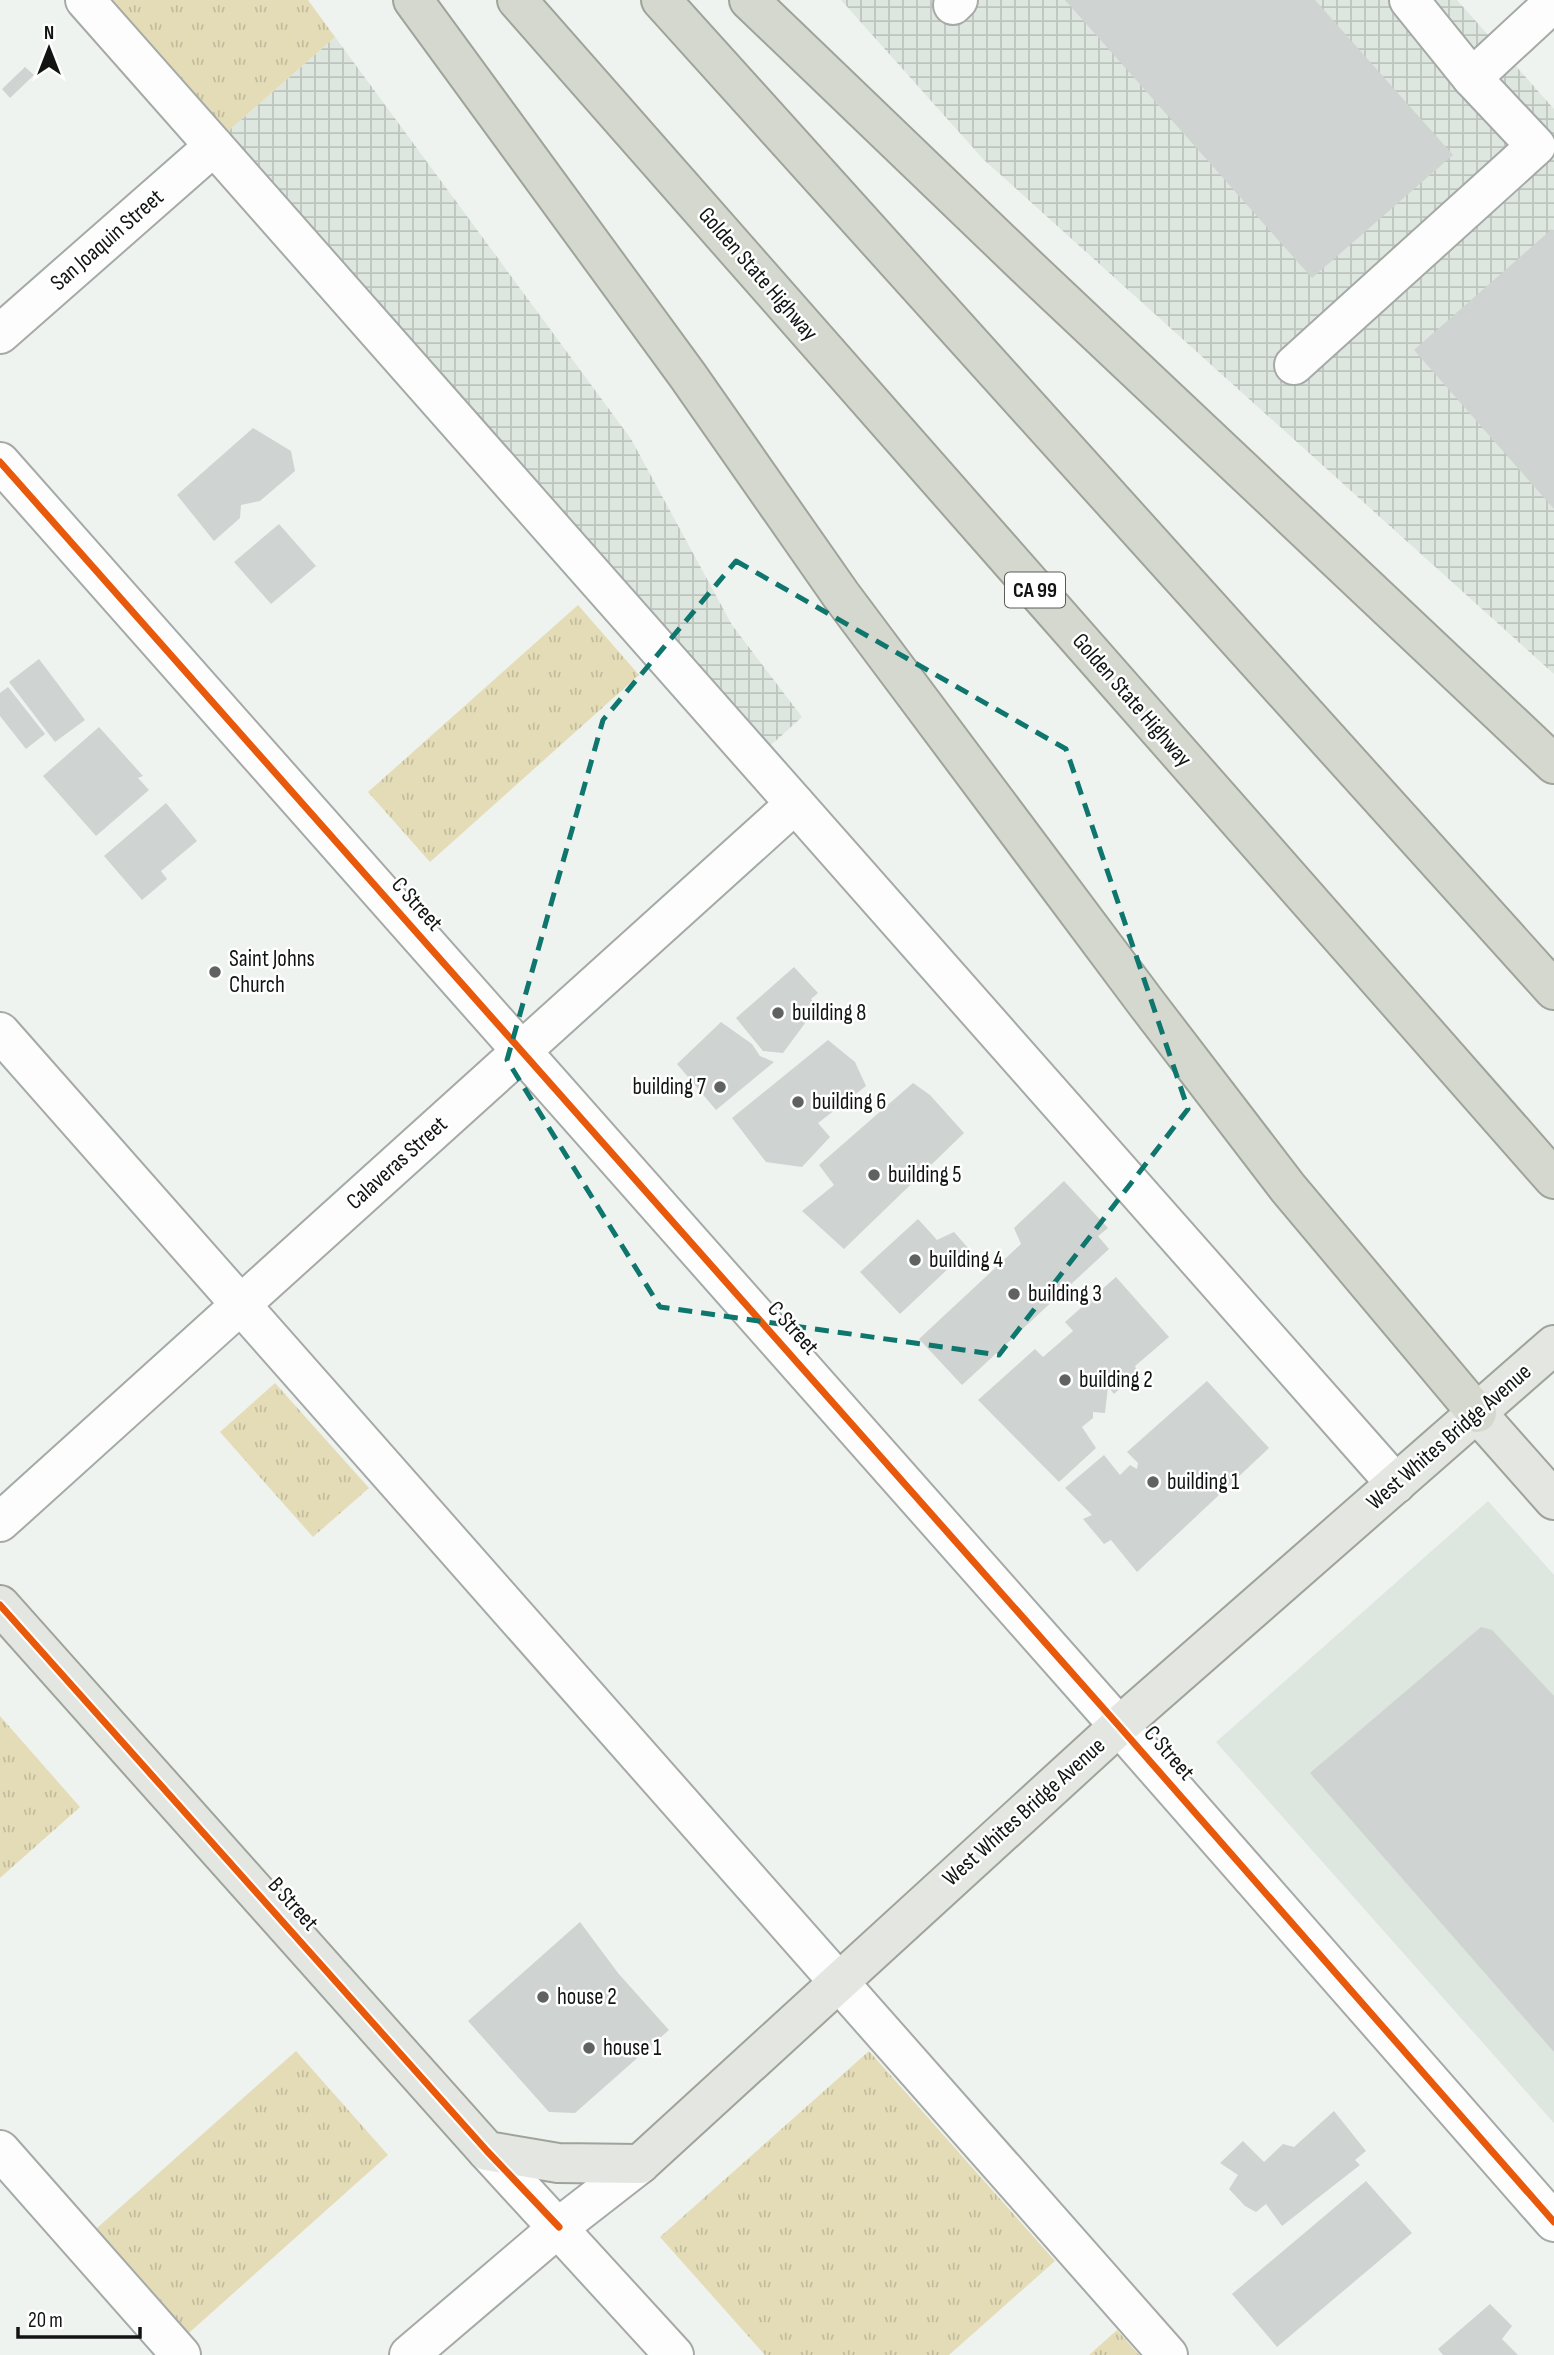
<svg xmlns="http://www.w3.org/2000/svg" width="1554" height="2355" font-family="'Sofia Sans Condensed',sans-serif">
	<defs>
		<pattern id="industrial-grid" width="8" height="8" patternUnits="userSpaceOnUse" patternTransform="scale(1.75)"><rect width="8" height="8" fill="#dde6df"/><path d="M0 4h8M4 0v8" fill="none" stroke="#bdc4be"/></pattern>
		<pattern id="grass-tufts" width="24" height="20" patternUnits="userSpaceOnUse" patternTransform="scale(1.75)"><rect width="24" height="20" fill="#e3dcb6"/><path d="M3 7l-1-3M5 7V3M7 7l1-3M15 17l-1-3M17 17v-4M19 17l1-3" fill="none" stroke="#c2bc9c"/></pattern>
	</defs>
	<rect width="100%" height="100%" fill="#eff3f0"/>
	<polygon fill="#dde6df" points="1488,1501 1554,1575 1554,2123 1216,1742"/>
	<g fill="url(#industrial-grid)">
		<polygon points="841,0 1457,0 1554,109 1554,674 983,159"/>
		<polygon points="335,37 631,439 732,625 802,717 760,755 218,140"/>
	</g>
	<g fill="url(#grass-tufts)">
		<polygon points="89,0 308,0 335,37 218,140"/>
		<polygon points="578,605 639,675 430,862 368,792"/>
		<polygon points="275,1383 369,1488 313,1537 220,1432"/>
		<polygon points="0,1716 80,1807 0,1878"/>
		<polygon points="296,2051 388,2155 181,2340 88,2236"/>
		<polygon points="869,2051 1055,2261 949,2355 765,2355 660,2237"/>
		<polygon points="1117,2330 1139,2355 1089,2355"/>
	</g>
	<g fill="#cfd3d1">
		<polygon points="1065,0 1315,0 1453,155 1312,278"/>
		<polygon points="25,67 34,75 10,98 2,89"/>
		<polygon points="1552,229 1554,231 1554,509 1414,350"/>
		<polygon points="253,428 291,451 295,471 260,501 241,505 240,518 214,541 177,495"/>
		<polygon points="279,524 316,566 271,604 234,562"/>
		<polygon points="39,659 85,720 55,742 9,682"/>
		<polygon points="8,687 45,734 26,749 0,716 0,693"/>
		<polygon points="99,727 143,776 138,778 149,790 96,836 43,776"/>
		<polygon points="166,803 197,841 161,871 167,879 142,900 104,856"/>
		<polygon points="794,967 818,993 811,999 817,1007 783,1053 763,1051 736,1018"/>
		<polygon points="721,1022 752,1044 760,1056 774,1062 716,1110 677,1064"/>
		<polygon points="828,1040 855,1062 866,1086 818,1123 830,1137 802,1167 766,1162 732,1118"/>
		<polygon points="913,1083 930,1095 964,1133 844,1249 802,1211 834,1185 819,1165"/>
		<polygon points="1064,1181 1108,1228 1098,1236 1109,1249 962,1385 919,1339 1021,1244 1014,1228"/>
		<polygon points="918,1219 937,1240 954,1232 969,1249 900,1314 860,1272"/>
		<polygon points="1116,1277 1169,1337 1135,1366 1138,1373 1114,1394 1108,1387 1105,1413 1093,1412 1093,1418 1082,1427 1096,1448 1059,1482 978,1400 1035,1349 1043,1357 1073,1331 1065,1322"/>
		<polygon points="1207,1381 1269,1448 1137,1572 1111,1540 1104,1544 1083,1519 1092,1515 1065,1488 1104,1455 1120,1475 1130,1465 1137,1469 1138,1463 1127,1452"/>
		<polygon points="1481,1627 1492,1630 1554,1696 1554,2052 1310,1773"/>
		<polygon points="580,1922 618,1973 669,2030 575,2113 549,2112 468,2021"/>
		<polygon points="1334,2111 1366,2151 1355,2160 1360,2165 1282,2226 1266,2204 1256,2212 1245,2206 1229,2189 1238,2175 1220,2163 1243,2141 1264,2162 1283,2144 1294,2147"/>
		<polygon points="1366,2181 1412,2233 1277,2347 1232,2294"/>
		<polygon points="1490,2304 1512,2326 1502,2339 1518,2355 1443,2355 1438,2349"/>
	</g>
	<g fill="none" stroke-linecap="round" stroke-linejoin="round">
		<defs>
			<g id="minor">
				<polyline points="85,0 1396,1484"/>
				<polyline points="1409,0 1472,78"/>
				<polyline points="953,5 958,0"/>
				<polyline points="0,334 214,146"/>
				<polyline points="1294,365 1536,146 1472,78 1554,2"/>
				<polyline points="0,462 1119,1726 1554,2222"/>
				<polyline points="0,1032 1168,2355"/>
				<polyline points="0,1522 795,804"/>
				<polyline points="0,2150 181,2355"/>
				<polyline points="487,2151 674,2355"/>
				<polyline points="409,2355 559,2227 640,2164"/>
			</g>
			<g id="major">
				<polyline points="1477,1413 1554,1500"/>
				<polyline points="0,1605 487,2151 558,2163 640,2164 1119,1726 1554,1345"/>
			</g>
			<g id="highway">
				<polyline points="413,0 688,376 841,595 1147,1004 1288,1188 1477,1413"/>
				<polyline points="517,0 1554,1179"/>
				<polyline points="661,0 1554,990"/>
				<polyline points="749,0 1025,265 1554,764"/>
			</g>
		</defs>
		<use href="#minor" stroke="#a6aaa7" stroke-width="42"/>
		<use href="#major" stroke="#9fa49a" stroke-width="42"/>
		<use href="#highway" stroke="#9fa49a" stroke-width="42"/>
		<use href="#minor" stroke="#fdfdfd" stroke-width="38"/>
		<use href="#major" stroke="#e4e6e1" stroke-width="38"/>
		<use href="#highway" stroke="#d4d8ce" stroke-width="38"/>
		<defs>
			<g id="cycleway">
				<polyline points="0,462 1119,1726 1554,2222"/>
				<polyline points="0,1605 487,2151 559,2227"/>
			</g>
		</defs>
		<use href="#cycleway" stroke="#fff" stroke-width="11"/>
		<use href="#cycleway" stroke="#e8590c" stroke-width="7"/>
	</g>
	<path fill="none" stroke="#0f766e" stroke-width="5" stroke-dasharray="14 9" stroke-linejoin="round" d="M736,561L1066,749L1188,1109L999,1355L660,1307L507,1060L603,720Z"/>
	<g fill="#5f6260" stroke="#fff" stroke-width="2.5">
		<circle cx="215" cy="972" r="7"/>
		<circle cx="778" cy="1013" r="7"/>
		<circle cx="720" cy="1087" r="7"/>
		<circle cx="798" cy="1102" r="7"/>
		<circle cx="874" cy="1175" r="7"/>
		<circle cx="915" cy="1260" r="7"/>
		<circle cx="1014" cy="1294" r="7"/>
		<circle cx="1065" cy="1380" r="7"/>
		<circle cx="1153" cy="1482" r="7"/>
		<circle cx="543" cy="1997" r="7"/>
		<circle cx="589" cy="2048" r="7"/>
	</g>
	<g text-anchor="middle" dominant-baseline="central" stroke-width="5" stroke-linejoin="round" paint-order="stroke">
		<rect fill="#fff" stroke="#595a5a" stroke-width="2" x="1005" y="572.5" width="60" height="35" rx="5"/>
		<g font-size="21" font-weight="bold" fill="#121413">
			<text x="1035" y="590">CA 99</text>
		</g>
		<g font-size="23" fill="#121413" stroke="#fff">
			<text transform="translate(107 240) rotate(-41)">San Joaquin Street</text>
			<text transform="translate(758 274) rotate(49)">Golden State Highway</text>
			<text transform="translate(1132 700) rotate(49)">Golden State Highway</text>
			<text transform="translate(417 904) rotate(48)">C Street</text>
			<text transform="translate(397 1163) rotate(-42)">Calaveras Street</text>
			<text transform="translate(793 1328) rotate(48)">C Street</text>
			<text transform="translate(1449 1437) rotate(-41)">West Whites Bridge Avenue</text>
			<text transform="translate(1169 1753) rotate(49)">C Street</text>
			<text transform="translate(1024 1812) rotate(-42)">West Whites Bridge Avenue</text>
			<text transform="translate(293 1904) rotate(48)">B Street</text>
		</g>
		<g font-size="23" fill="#121413" stroke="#fff" text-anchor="start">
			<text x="229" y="959">Saint Johns<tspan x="229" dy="26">Church</tspan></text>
			<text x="792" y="1013">building 8</text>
			<text x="706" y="1087" text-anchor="end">building 7</text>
			<text x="812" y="1102">building 6</text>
			<text x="888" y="1175">building 5</text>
			<text x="929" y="1260">building 4</text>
			<text x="1028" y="1294">building 3</text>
			<text x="1079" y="1380">building 2</text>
			<text x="1167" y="1482">building 1</text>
			<text x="557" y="1997">house 2</text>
			<text x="603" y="2048">house 1</text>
		</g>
	</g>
	<g transform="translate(49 49)" stroke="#ffffff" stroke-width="5" paint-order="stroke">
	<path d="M0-5L12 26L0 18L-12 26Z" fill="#121413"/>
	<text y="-10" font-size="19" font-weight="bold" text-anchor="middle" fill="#121413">N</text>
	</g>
	<path d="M18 2327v10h122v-10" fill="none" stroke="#121413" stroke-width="3.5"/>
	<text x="28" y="2327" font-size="21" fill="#121413" stroke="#ffffff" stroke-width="5" paint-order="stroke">20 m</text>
</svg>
